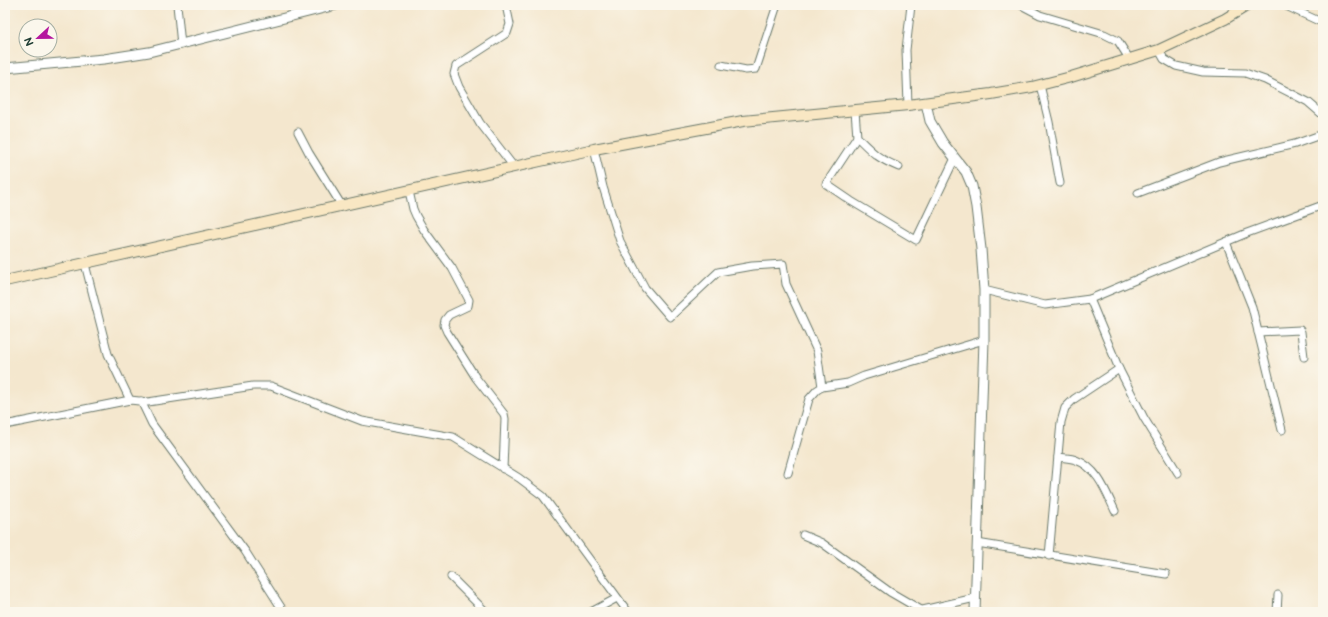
<svg xmlns="http://www.w3.org/2000/svg" width="1328" height="617" font-family="'Balsamiq Sans',sans-serif">
	<rect width="100%" height="100%" fill="#fbf7ec"/>
	<filter id="ink" filterUnits="userSpaceOnUse"><feTurbulence type="fractalNoise" baseFrequency=".025" numOctaves="2"/><feDisplacementMap in="SourceGraphic" scale="8" xChannelSelector="R" yChannelSelector="G"/><feConvolveMatrix kernelMatrix="1 2 1 2 8 2 1 2 1" color-interpolation-filters="sRGB"/></filter>
	<filter id="wash" filterUnits="userSpaceOnUse"><feTurbulence type="fractalNoise" baseFrequency=".012" numOctaves="4" result="noise"/><feDisplacementMap in="SourceGraphic" scale="16" xChannelSelector="R" yChannelSelector="G"/><feGaussianBlur stdDeviation="0.9" result="paint"/><feColorMatrix in="noise" values="0 0 0 0 0 0 0 0 0 0 0 0 0 0 0 0 0 1.4 0 .05"/><feComposite in="paint" operator="in"/></filter>
	<g filter="url(#wash)">
		<rect width="100%" height="100%" fill="#f4e7ce"/>
	</g>
	<g filter="url(#ink)">
		<g fill="none" stroke-linecap="round" stroke-linejoin="round">
			<defs>
				<g id="minor">
					<polyline points="177,5 181,45"/>
					<polyline points="506,5 510,24 507,33 456,66 454,74 459,87 480,123 514,167"/>
					<polyline points="1021,5 1040,15 1104,34 1118,41 1130,60"/>
					<polyline points="1284,5 1323,23"/>
					<polyline points="1159,50 1164,59 1176,66 1203,72 1245,73 1265,80 1308,102 1323,115"/>
					<polyline points="721,65 746,70 756,69 777,5"/>
					<polyline points="1040,85 1049,122 1060,183"/>
					<polyline points="908,105 906,50 911,5"/>
					<polyline points="855,111 857,137 826,184 851,201 916,240 955,158"/>
					<polyline points="298,132 309,153 342,206"/>
					<path d="M857,137C873,153 877,158 899,167"/>
					<polyline points="594,149 603,187 620,241 645,288 670,317 718,272 752,266 783,264 786,284 817,351 822,387 848,383 864,376 984,340"/>
					<polyline points="409,191 413,209 416,216 424,230 452,268 469,300 468,306 449,315 445,320 444,325 447,332 476,378 504,414 505,419 503,469"/>
					<polyline points="1138,193 1219,162 1295,144 1323,134"/>
					<polyline points="1226,242 1252,307 1282,430"/>
					<polyline points="85,264 108,354 130,400"/>
					<polyline points="984,290 1045,305 1090,299 1247,233 1323,205"/>
					<polyline points="1090,299 1119,369 1144,418 1178,473"/>
					<polyline points="1258,332 1300,330 1301,332 1304,357"/>
					<polyline points="141,401 152,424 245,551 284,612"/>
					<polyline points="5,425 130,400 148,402 253,386 271,386 362,421 453,437 519,478 543,496 628,612"/>
					<path d="M1058,457C1064,458 1071,458 1076,460C1098,468 1106,492 1115,511"/>
					<polyline points="788,473 809,399 817,390 822,387"/>
					<polyline points="803,535 822,543 890,592 921,610"/>
					<polyline points="977,543 1166,574"/>
					<polyline points="1049,556 1061,422 1065,408 1074,399 1119,369"/>
					<polyline points="451,577 486,612"/>
					<polyline points="591,612 617,598"/>
					<polyline points="914,612 975,598"/>
					<polyline points="1277,612 1278,595"/>
				</g>
				<g id="tertiary">
					<polyline points="5,68 104,59 149,52 336,5"/>
					<polyline points="926,103 930,121 943,143 966,172 972,186 976,207 981,249 984,290 984,340 975,612"/>
				</g>
				<polyline id="secondary" points="5,281 594,149 743,121 908,105 991,94 1032,87 1071,77 1159,50 1225,19 1248,5"/>
			</defs>
			<use href="#minor" stroke="#6a786a" stroke-width="9"/>
			<use href="#tertiary" stroke="#6a786a" stroke-width="11"/>
			<use href="#secondary" stroke="#6a786a" stroke-width="12"/>
			<use href="#minor" stroke="#fff" stroke-width="7"/>
			<use href="#tertiary" stroke="#fff" stroke-width="9"/>
			<use href="#secondary" stroke="#f9e7c3" stroke-width="10"/>
		</g>
	</g>
	<rect width="1328" height="617" fill="none" stroke="#fbf7ec" stroke-width="20"/>
	<g transform="translate(38 38) rotate(248)"><circle r="19" fill="#fbf7ec" stroke="#a3ada2"/>
	<path d="M0-3L7 15L0 10L-7 15Z" fill="#b5179e"/>
	<text y="-6" font-size="11" font-weight="bold" text-anchor="middle" fill="#1f3d34">N</text>
	</g>
</svg>
